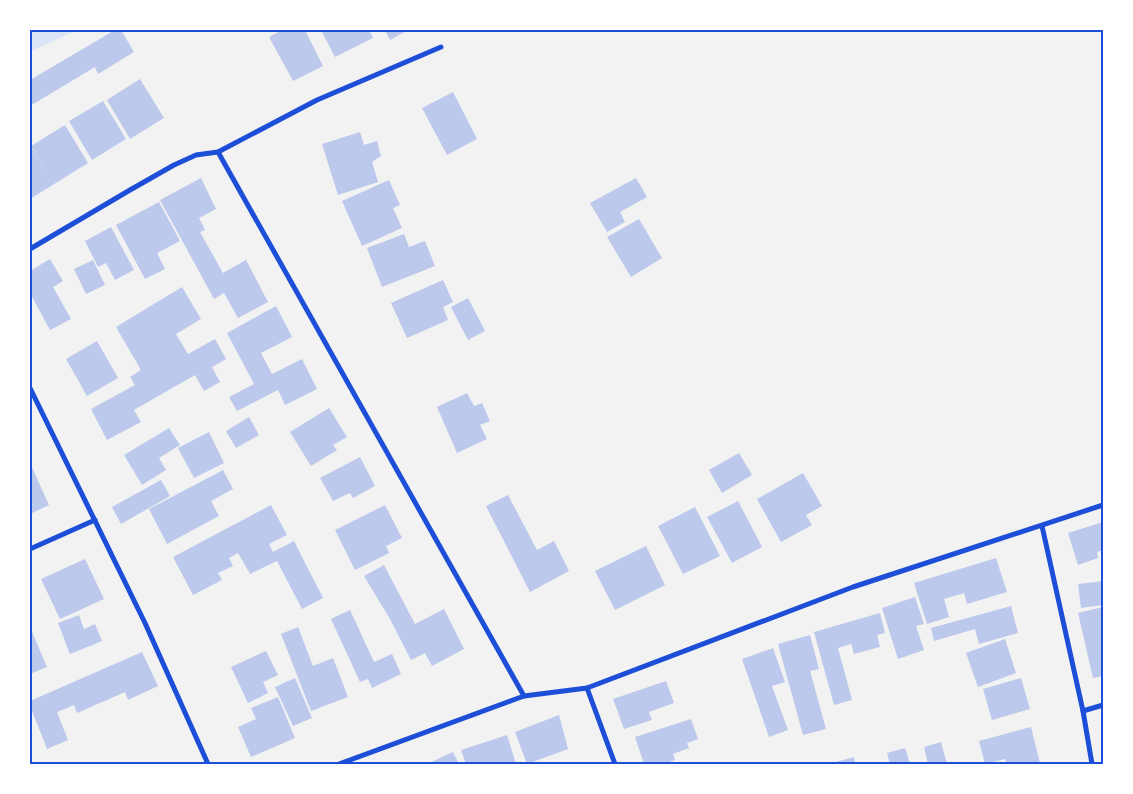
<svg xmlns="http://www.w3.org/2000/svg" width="1133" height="794" font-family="'IBM Plex Sans',sans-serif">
	<rect width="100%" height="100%" fill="#f2f2f2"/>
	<polygon fill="#dbe4f7" points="30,30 77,30 30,52"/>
	<g fill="#bdc9ec">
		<polygon points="115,30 121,30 134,52 98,74 95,67 30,106 30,80"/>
		<polygon points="282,30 305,30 323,66 293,81 269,37"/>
		<polygon points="321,30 369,30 373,38 335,57"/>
		<polygon points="385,30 408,30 390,40"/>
		<polygon points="140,79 164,118 130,139 107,100"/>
		<polygon points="453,92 477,139 447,155 422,108"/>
		<polygon points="103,101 126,139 92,160 69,121"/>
		<polygon points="65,125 88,163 30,199 30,145 50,178 31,146"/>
		<polygon points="360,132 364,145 377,141 381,156 372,162 378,182 338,195 322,144"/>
		<polygon points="201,178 216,209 199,218 205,230 200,232 223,273 246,260 268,302 238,318 224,293 214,299 160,200"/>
		<polygon points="636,178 647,197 620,212 625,222 607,232 590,203"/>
		<polygon points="389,180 400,205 393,208 402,228 362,246 342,201"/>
		<polygon points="159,202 180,241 157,253 165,269 145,279 116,225"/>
		<polygon points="639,219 662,258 631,277 607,237"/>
		<polygon points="111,227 134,270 115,280 106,263 98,267 85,241"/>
		<polygon points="404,234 409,247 425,241 435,266 382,287 367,248"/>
		<polygon points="50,259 63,281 53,287 71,319 50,330 30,293 30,271"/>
		<polygon points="93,260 105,285 86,294 74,269"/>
		<polygon points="443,280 453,302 443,307 448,320 407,338 391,303"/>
		<polygon points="182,287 201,319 176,334 188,354 215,339 226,359 212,367 220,382 204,391 195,375 134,410 141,422 107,440 91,409 135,385 130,377 141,370 116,327"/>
		<polygon points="468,298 485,331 468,340 451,307"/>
		<polygon points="276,306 292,337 261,353 272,374 302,359 317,389 285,405 278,390 237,411 229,397 254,384 227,333"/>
		<polygon points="97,341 118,378 87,396 66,359"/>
		<polygon points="467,393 474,406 482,403 490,421 480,425 487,439 457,453 437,407"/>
		<polygon points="329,408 347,437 333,445 337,450 311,466 290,432"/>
		<polygon points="249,417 259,435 236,448 226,431"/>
		<polygon points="169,428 180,445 159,458 166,470 142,485 124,455"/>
		<polygon points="209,432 224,463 194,478 178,448"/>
		<polygon points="739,453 752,475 722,493 709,470"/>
		<polygon points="360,457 375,486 353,498 350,493 333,501 320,478"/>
		<polygon points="30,463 49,505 30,514"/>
		<polygon points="223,470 233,489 211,501 219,516 167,544 149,509"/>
		<polygon points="803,473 822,506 806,515 812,525 781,542 757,499"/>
		<polygon points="161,480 170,496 121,524 112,507"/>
		<polygon points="508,495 537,550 554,541 569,571 530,592 486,506"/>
		<polygon points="738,501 762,547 732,563 707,517"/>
		<polygon points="271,505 287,535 269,544 273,552 294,541 323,598 302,609 277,561 250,574 238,553 229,558 233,566 218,573 222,580 193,595 173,557"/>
		<polygon points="385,505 402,538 386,546 389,553 355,570 335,530"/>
		<polygon points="695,507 720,556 683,574 658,526"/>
		<polygon points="1103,522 1103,550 1097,552 1098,558 1078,565 1068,533"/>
		<polygon points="646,546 665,585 615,610 595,571"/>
		<polygon points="996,558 1007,592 967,604 964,593 944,599 949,617 927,624 914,583"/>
		<polygon points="85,559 104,599 60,619 41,579"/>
		<polygon points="384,565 415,624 444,609 464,649 432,666 425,653 411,660 390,619 364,576"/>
		<polygon points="1103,581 1103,605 1081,608 1078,584"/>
		<polygon points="915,597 924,624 916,626 924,650 898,659 882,608"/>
		<polygon points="1011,606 1018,633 979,644 975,629 934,641 931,628"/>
		<polygon points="1103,607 1103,676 1093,678 1078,613"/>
		<polygon points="350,610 374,662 392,654 401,674 372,688 368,679 360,682 331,619"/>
		<polygon points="880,613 885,633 877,635 880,647 854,654 848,633 851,644 838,648 852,700 834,705 814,632"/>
		<polygon points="79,615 84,629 95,624 102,641 70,654 58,623"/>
		<polygon points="30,627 47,667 30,674"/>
		<polygon points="298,627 313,666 333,658 348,697 311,711 281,634"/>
		<polygon points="810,635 819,669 810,671 826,729 803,735 778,644"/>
		<polygon points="1005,639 1016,673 978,687 966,653"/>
		<polygon points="773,648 785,682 772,686 788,730 769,737 742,659"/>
		<polygon points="266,651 278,675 263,682 268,693 248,703 231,667"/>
		<polygon points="142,652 158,686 128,700 125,692 77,713 74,705 57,712 68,740 47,749 30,706 30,701"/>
		<polygon points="295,678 312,718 293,726 275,687"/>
		<polygon points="1021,678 1030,709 992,720 983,689"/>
		<polygon points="666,681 674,703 649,712 652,720 624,729 613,699"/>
		<polygon points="278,697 295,738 251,757 238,727 256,719 251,708"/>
		<polygon points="559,715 568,749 527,764 515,732"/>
		<polygon points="691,719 698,739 687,743 689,748 673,754 675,760 663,764 644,764 635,737"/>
		<polygon points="1031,727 1040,763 1007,764 1005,759 985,764 979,741"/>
		<polygon points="507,735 516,764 466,764 461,750"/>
		<polygon points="941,742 947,764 928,764 924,747"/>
		<polygon points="905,748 910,764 890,764 887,753"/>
		<polygon points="453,752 459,764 427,764"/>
		<polygon points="854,757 855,764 832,764 832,763"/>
	</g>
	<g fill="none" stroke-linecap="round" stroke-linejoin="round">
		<g stroke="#1d4ed8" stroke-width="5">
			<polyline points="218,152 524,696"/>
			<polyline points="30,249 130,190 174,165 196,155 218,152 317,100 441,47"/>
			<polyline points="30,388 145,623 208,764"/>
			<polyline points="1042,526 1083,711 1092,764"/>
			<polyline points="30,549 95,520"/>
			<polyline points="587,688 615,764"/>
			<polyline points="1083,711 1103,705"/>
			<polyline points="339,764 524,696 587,688 853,587 1103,505"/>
		</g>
	</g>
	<rect width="1133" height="794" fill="none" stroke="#ffffff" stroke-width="62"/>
	<rect x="31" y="31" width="1071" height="732" fill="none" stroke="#1d4ed8" stroke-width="2"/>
</svg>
